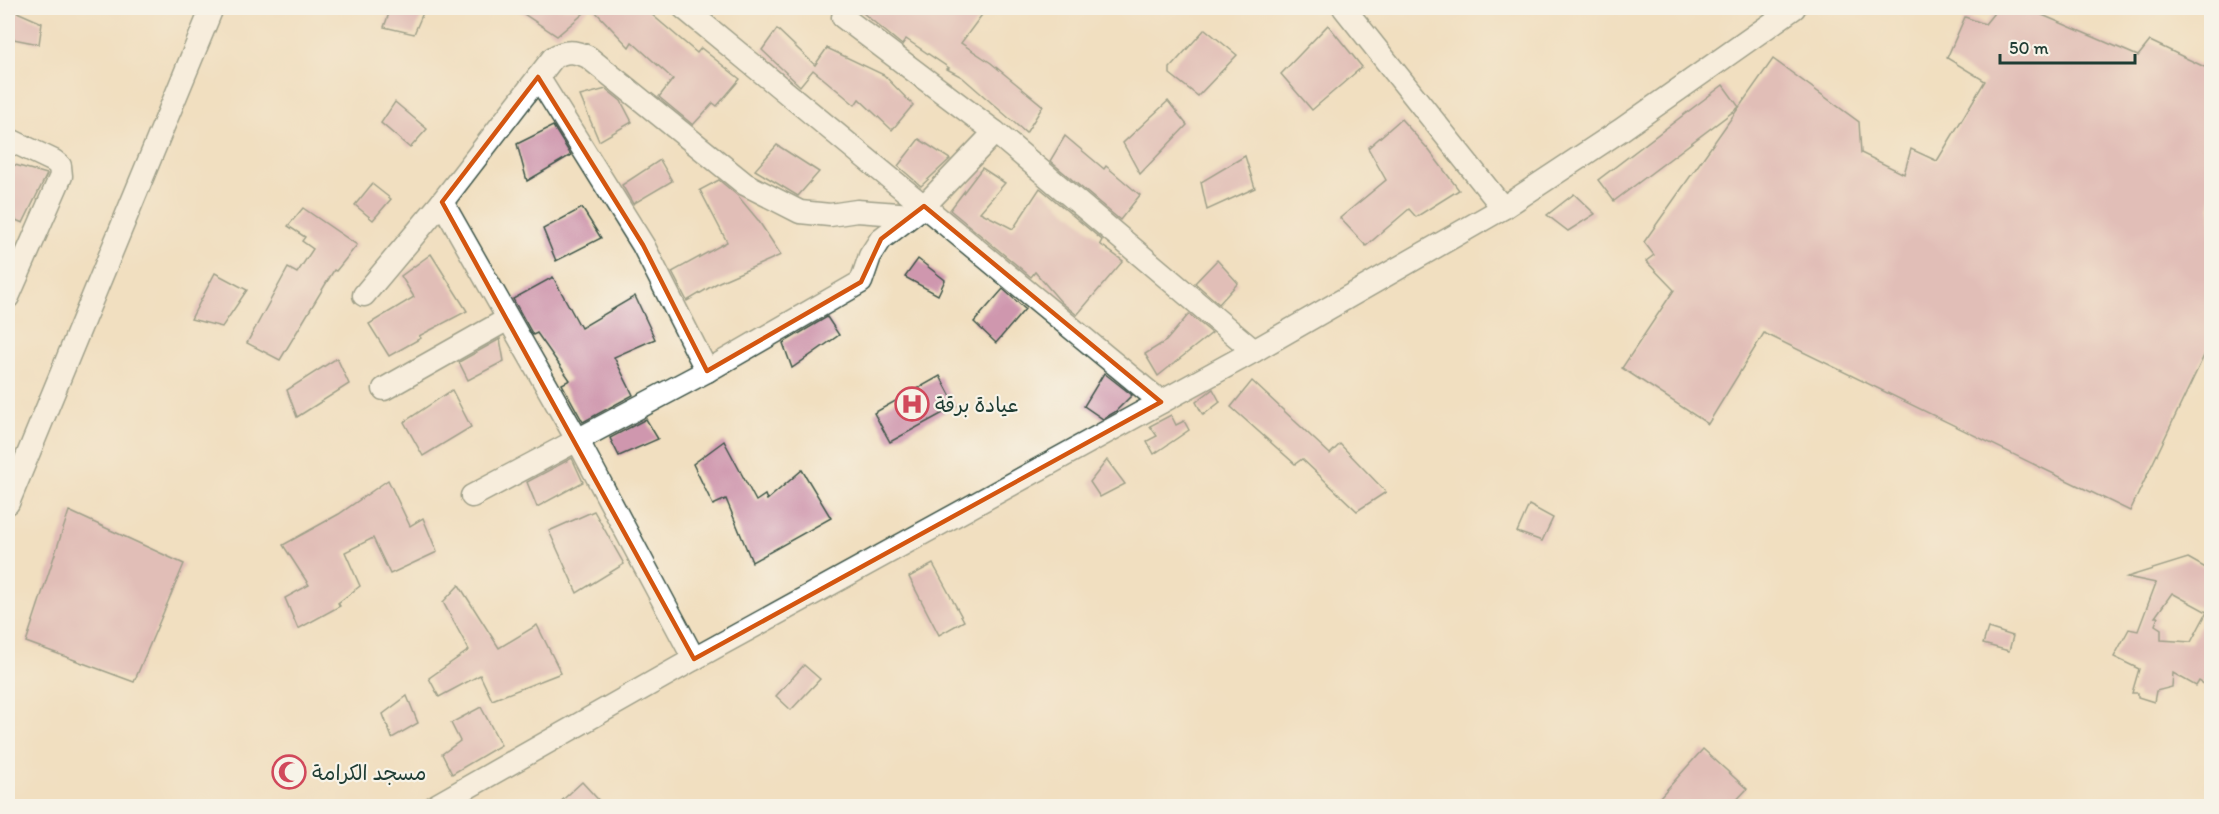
<svg xmlns="http://www.w3.org/2000/svg" width="2219" height="814" font-family="Itim,'Playpen Sans Arabic',sans-serif">
	<rect width="100%" height="100%" fill="#f7f3e8"/>
	<filter id="ink" filterUnits="userSpaceOnUse"><feTurbulence type="fractalNoise" baseFrequency=".0167" numOctaves="2"/><feDisplacementMap in="SourceGraphic" scale="12" xChannelSelector="R" yChannelSelector="G"/><feConvolveMatrix kernelMatrix="1 2 1 2 8 2 1 2 1" color-interpolation-filters="sRGB"/></filter>
	<filter id="wash" filterUnits="userSpaceOnUse"><feTurbulence type="fractalNoise" baseFrequency=".008" numOctaves="4" result="noise"/><feDisplacementMap in="SourceGraphic" scale="24" xChannelSelector="R" yChannelSelector="G"/><feGaussianBlur stdDeviation="1.35" result="paint"/><feColorMatrix in="noise" values="0 0 0 0 0 0 0 0 0 0 0 0 0 0 0 0 0 1.4 0 .05"/><feComposite in="paint" operator="in"/></filter>
	<g filter="url(#wash)">
		<rect width="100%" height="100%" fill="#f1dfc0"/>
		<g id="blocks">
			<g fill="#cf97ae" fill-rule="evenodd">
				<polygon points="8,8 42,23 39,44 8,38"/>
				<polygon points="391,8 425,8 414,34 384,27"/>
				<polygon points="515,8 590,8 557,36"/>
				<polygon points="592,8 644,8 697,53 701,48 740,79 717,106 713,103 693,125 659,97 673,79 632,42 629,47"/>
				<polygon points="857,8 930,8 939,13 943,8 987,8 961,43 991,63 1043,106 1026,133 962,77 947,69 949,68 906,39 902,45"/>
				<polygon points="1998,8 2026,8 2138,56 2150,41 2211,70 2211,341 2130,511 1764,333 1708,424 1622,368 1674,290 1646,261 1654,255 1644,242 1773,59 1859,122 1861,153 1904,174 1911,149 1937,161 1985,81 1947,58 1965,17 1985,24"/>
				<polygon points="1328,25 1362,67 1312,110 1281,74"/>
				<polygon points="777,29 815,65 827,48 884,75 913,105 892,130 859,99 855,105 813,70 800,86 762,50"/>
				<polygon points="1205,29 1237,55 1198,96 1170,74 1170,68"/>
				<polygon points="1723,85 1739,107 1614,201 1598,180"/>
				<polygon points="606,89 621,101 632,122 599,141 580,96"/>
				<polygon points="1168,101 1187,125 1140,174 1123,143"/>
				<polygon points="395,102 427,129 410,148 381,123"/>
				<polygon points="1401,119 1428,149 1459,190 1416,217 1409,209 1366,246 1340,218 1386,180 1368,148"/>
				<polygon points="553,126 571,155 527,181 517,144"/>
				<polygon points="1065,136 1104,169 1106,166 1140,195 1120,220 1050,161"/>
				<polygon points="919,139 950,159 921,186 898,166"/>
				<polygon points="777,145 819,172 798,196 755,170"/>
				<polygon points="1245,156 1255,188 1207,210 1201,182"/>
				<polygon points="660,160 672,181 633,204 622,185"/>
				<polygon points="8,163 47,174 23,223 8,217"/>
				<polygon points="982,168 1005,183 980,212 1013,229 1040,188 1102,240 1100,244 1123,261 1077,315 1061,302 1035,272 1031,277 950,210"/>
				<polygon points="719,180 738,196 758,220 781,255 719,282 687,301 672,272 727,242 700,190"/>
				<polygon points="372,184 391,199 373,220 355,205"/>
				<polygon points="1574,194 1595,214 1568,231 1547,215"/>
				<polygon points="303,208 357,245 336,271 334,270 280,360 247,343 288,268 297,273 313,249 302,241 305,237 288,226"/>
				<polygon points="582,208 601,238 556,261 543,229"/>
				<polygon points="431,254 467,311 419,336 421,338 389,356 369,324 414,297 401,276"/>
				<polygon points="918,259 945,280 938,295 905,277"/>
				<polygon points="1217,260 1238,283 1219,304 1195,283"/>
				<polygon points="215,273 247,290 222,327 191,319"/>
				<polygon points="553,277 581,328 635,296 655,339 614,357 633,395 583,422 562,384 570,380 537,333 533,335 513,299"/>
				<polygon points="1003,289 1025,309 996,343 974,322"/>
				<polygon points="1189,314 1212,333 1158,376 1145,354 1166,341"/>
				<polygon points="827,317 839,335 792,368 783,343"/>
				<polygon points="500,339 504,361 468,380 459,362"/>
				<polygon points="337,358 349,384 297,417 287,390"/>
				<polygon points="1104,373 1132,395 1115,412 1103,419 1084,406"/>
				<polygon points="940,376 956,406 890,442 874,413"/>
				<polygon points="1252,381 1330,454 1340,444 1386,492 1357,511 1302,459 1295,464 1231,407"/>
				<polygon points="1213,389 1220,402 1203,415 1196,402"/>
				<polygon points="452,390 471,427 423,456 404,422"/>
				<polygon points="1171,415 1176,425 1184,421 1189,430 1154,454 1147,441 1157,436 1150,426"/>
				<polygon points="646,419 658,439 619,456 610,438"/>
				<polygon points="724,441 756,501 765,495 767,500 802,470 831,518 752,562 726,499 713,505 693,464"/>
				<polygon points="572,458 583,482 537,507 527,482"/>
				<polygon points="1107,460 1125,484 1100,497 1090,482"/>
				<polygon points="388,480 410,526 423,518 437,552 390,574 373,538 345,552 360,586 338,603 340,606 298,629 285,598 309,585 283,545 339,514"/>
				<polygon points="1529,505 1553,518 1542,541 1517,532"/>
				<polygon points="69,511 184,564 134,682 26,642"/>
				<polygon points="594,511 624,564 577,593 549,531"/>
				<path d="M2188,558L2211,571V688L2199,681L2196,686L2173,673L2172,687L2156,691L2154,702L2138,697V693H2132L2139,669L2114,657L2129,629L2138,631L2156,583L2127,577ZM2172,593L2207,612L2191,642L2161,640V629L2155,625L2158,617H2155Z"/>
				<polygon points="933,564 964,621 939,635 909,577"/>
				<polygon points="459,585 499,648 537,625 561,673 492,700 480,675 439,697 429,678 469,650 443,602"/>
				<polygon points="1988,628 2013,636 2009,651 1983,644"/>
				<polygon points="804,665 820,679 791,710 776,696"/>
				<polygon points="407,696 418,723 392,738 383,714"/>
				<polygon points="481,707 501,745 452,774 442,754 460,741 451,723"/>
				<polygon points="1703,749 1747,789 1730,807 1651,807"/>
				<polygon points="582,782 605,807 555,807"/>
			</g>
		</g>
	</g>
	<g filter="url(#ink)">
		<use href="#blocks" fill-opacity="0" stroke="#3e5549" stroke-width="1.5"/>
		<g fill="none" stroke-linecap="round" stroke-linejoin="round">
			<defs>
				<g id="minor">
					<polyline points="684,8 1161,402"/>
					<polyline points="1344,8 1503,208"/>
					<polyline points="843,17 995,132 1254,351"/>
					<polyline points="538,77 643,245 707,371"/>
					<polyline points="8,139 54,161 60,166 61,176 8,297"/>
					<polyline points="442,202 578,441 694,659"/>
					<path d="M364,295L442,202L553,58C565,50 575,51 588,57L745,184L800,212L830,215L857,211L912,215"/>
					<polyline points="384,389 508,319"/>
					<polyline points="472,496 707,371 861,282 870,256 881,239 924,206 995,132"/>
					<polyline points="8,503 212,8"/>
					<polyline points="435,806 694,659 1254,351 1503,208 1621,130 1794,8"/>
				</g>
			</defs>
			<use href="#minor" stroke="#3e5549" stroke-width="25"/>
			<use href="#minor" stroke="#fff" stroke-width="22"/>
		</g>
	</g>
	<path d="M0 0H2219V814H0ZM538,77L643,245L707,371L861,282L881,239L924,206L1161,402L694,659L442,202Z" fill="#f1dfc0" fill-opacity=".55" fill-rule="evenodd"/>
	<path fill="none" stroke="#d45610" stroke-width="4.5" stroke-linejoin="round" d="M538,77L643,245L707,371L861,282L881,239L924,206L1161,402L694,659L442,202Z"/>
	<defs>
		<symbol id="hospital-ring" viewBox="-11 -11 22 22"><circle r="9.5" fill="#f7f3e8" stroke="#d1495b" stroke-width="1.5"/><path d="M-5-5h3v3.5h4V-5h3V5h-3V1.5h-4V5h-3Z" fill="#d1495b"/></symbol>
		<symbol id="mosque-ring" viewBox="-11 -11 22 22"><circle r="9.5" fill="#f7f3e8" stroke="#d1495b" stroke-width="1.5"/><path d="M3.5-4.9A6 6 0 1 0 3.5 4.9A5 5 0 1 1 3.5-4.9Z" fill="#d1495b"/></symbol>
	</defs>
	<g fill-rule="evenodd">
		<use href="#hospital-ring" x="893" y="385" width="38" height="38"/>
		<use href="#mosque-ring" x="270" y="753" width="38" height="38"/>
	</g>
	<g text-anchor="middle" dominant-baseline="central" stroke-width="4.5" stroke-linejoin="round" paint-order="stroke">
		<g font-size="21" fill="#1f3d34" stroke="#f7f3e8" text-anchor="start">
			<text x="935" y="404">عيادة برقة</text>
			<text x="312" y="772">مسجد الكرامة</text>
		</g>
	</g>
	<rect width="2219" height="814" fill="none" stroke="#f7f3e8" stroke-width="30"/>
	<path d="M2000 54v9h135v-9" fill="none" stroke="#1f3d34" stroke-width="3"/>
	<text x="2009" y="54" font-size="18" fill="#1f3d34" stroke="#f7f3e8" stroke-width="4.5" paint-order="stroke">50 m</text>
</svg>
